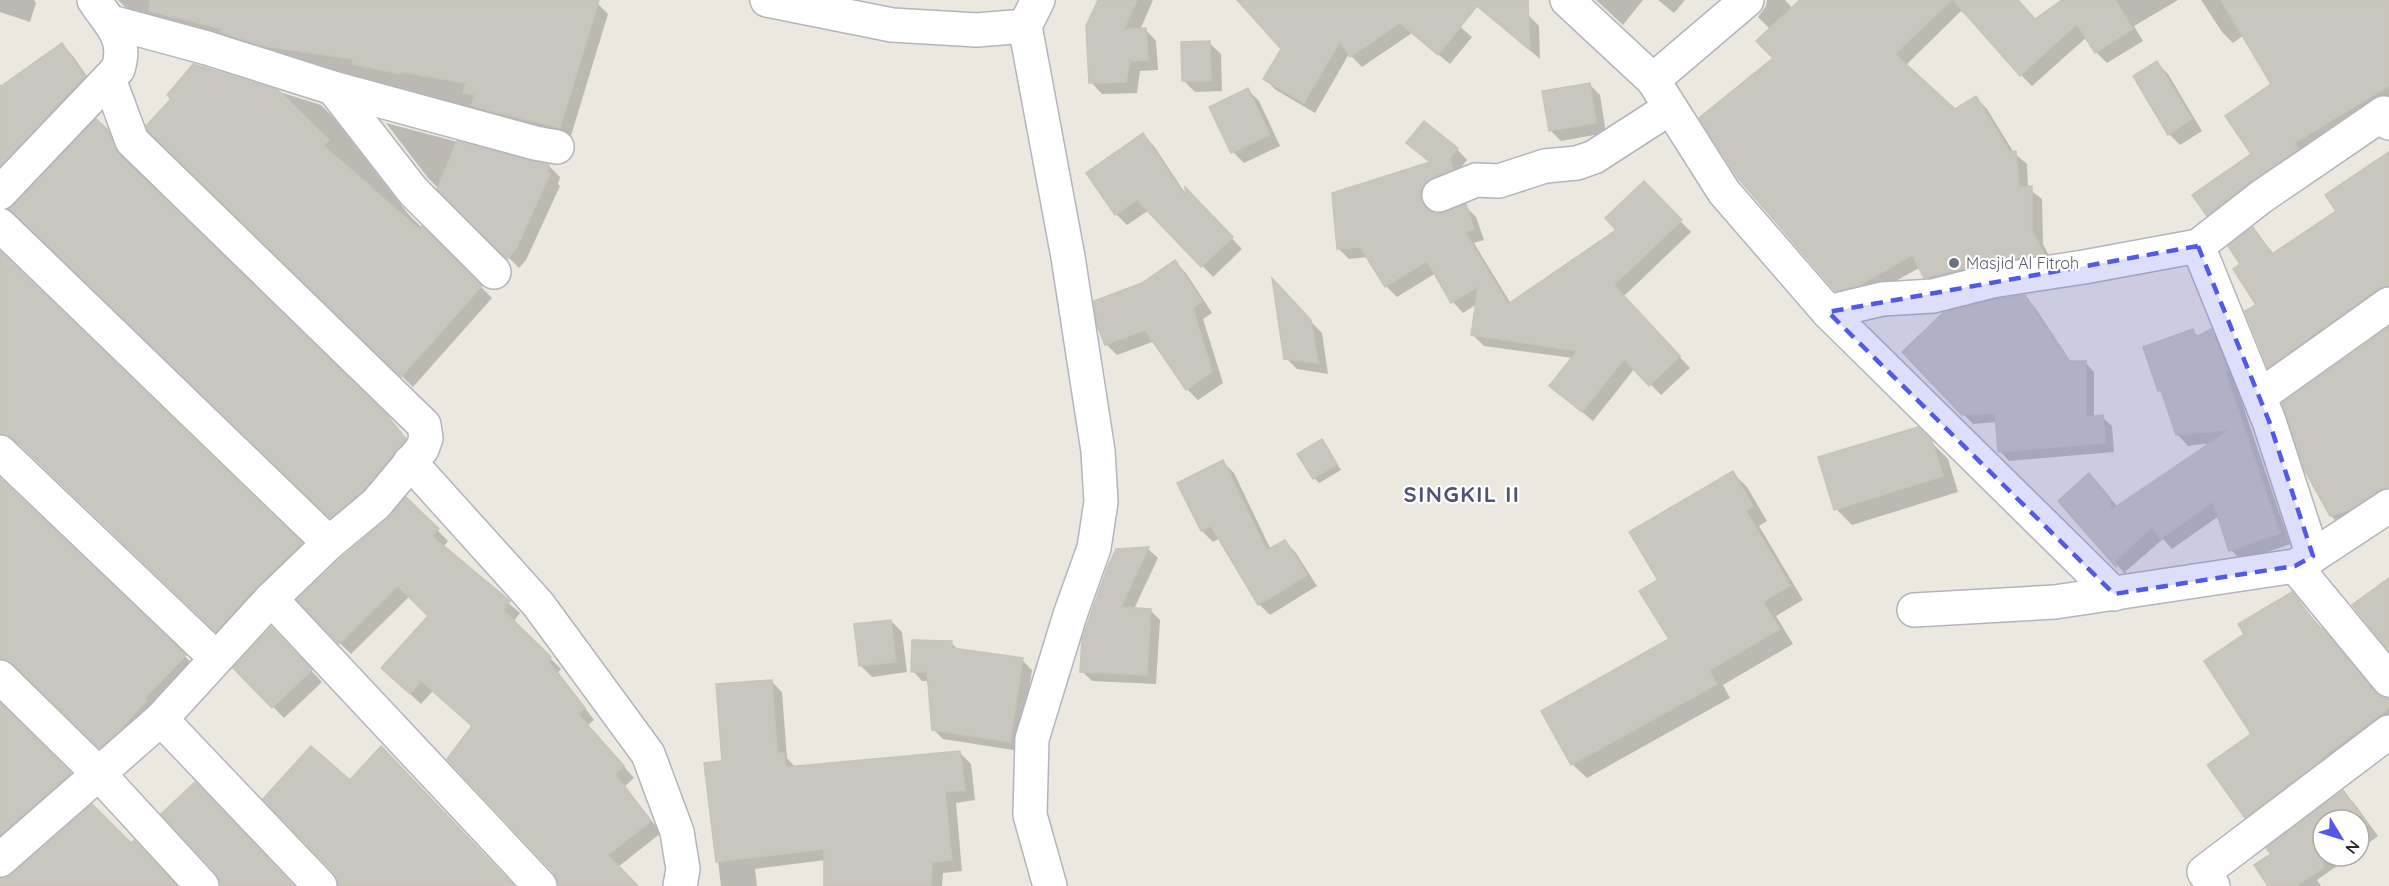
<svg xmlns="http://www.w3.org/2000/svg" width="2389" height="886" font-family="Quicksand,sans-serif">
	<rect width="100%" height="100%" fill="#ece8e0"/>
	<g fill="#0003">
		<polygon points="0,0 34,0 36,3 30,22 0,12"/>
		<polygon points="118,0 586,0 597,3 608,14 570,139 133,15"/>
		<polygon points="1099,0 1153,0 1140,30 1145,29 1156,41 1158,70 1140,71 1137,93 1102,94 1091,82"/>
		<polygon points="1239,0 1429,0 1472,37 1450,64 1412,33 1362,67 1349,54 1315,113 1276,90 1265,79 1283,48"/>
		<polygon points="1471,0 1514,0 1539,26 1540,59"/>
		<polygon points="1596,0 1643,0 1623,25"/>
		<polygon points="1658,0 1685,0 1674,13"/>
		<polygon points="1767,0 1785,0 1798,14 1812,0 2009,0 1980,28 1961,11 1905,66 1955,111 1976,98 1987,109 2014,153 2027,164 2028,188 2042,199 2043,244 2054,265 1936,288 1919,268 1869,296 1847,301 1836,290 1775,58 1771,30 1758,17 1766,6"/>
		<polygon points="2066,0 2178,0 2134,26 2143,41 2107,63 2096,52 2087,37 2032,86 2021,75"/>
		<polygon points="2201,0 2389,0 2389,103 2219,225 2208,215 2253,155 2273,84 2244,35 2233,43 2222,32"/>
		<polygon points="1209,43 1221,54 1222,91 1195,92 1184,81"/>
		<polygon points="62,45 73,56 95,88 0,185 0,84 2,87"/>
		<polygon points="2157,63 2168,74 2202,131 2180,145 2169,134"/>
		<polygon points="194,65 321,105 333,117 409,215 492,298 413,387 161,141"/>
		<polygon points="1589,84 1600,95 1606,133 1561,141 1550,130"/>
		<polygon points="1248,90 1259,101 1280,146 1244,163 1233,152 1211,108"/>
		<polygon points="386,123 549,166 560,177 558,184 560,186 526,260 519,268 428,178"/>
		<polygon points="107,131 119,143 129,167 385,415 416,451 342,528 11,209"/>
		<polygon points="1143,135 1154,146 1187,196 1187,191 1242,249 1213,277 1149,210 1127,225 1116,214"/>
		<polygon points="1408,143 1457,149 1467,160 1430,204 1432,213 1437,215 1465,206 1476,217 1484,240 1474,243 1511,304 1618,230 1644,183 1691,232 1624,296 1690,368 1661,395 1635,368 1593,421 1551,386 1573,358 1484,346 1473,335 1477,304 1463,313 1453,302 1436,273 1397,297 1386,286 1368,257 1349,259 1338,248 1431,163"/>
		<polygon points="2389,162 2389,300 2280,378 2269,367 2258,305 2242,264 2253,229 2274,254 2338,212"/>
		<polygon points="0,253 312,555 227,641 26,449 17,444 7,444 0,448"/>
		<polygon points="1175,262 1186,273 1212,313 1203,319 1223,383 1198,400 1187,389 1155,341 1117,355 1106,344"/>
		<polygon points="1274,283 1322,333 1328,374 1297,369 1286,358"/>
		<polygon points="2024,297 2034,306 2071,362 2085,362 2094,372 2094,418 2102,417 2112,426 2114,452 2009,461 2000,451 1997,422 1973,424 1904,352"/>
		<polygon points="2389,329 2389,502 2342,527 2331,516"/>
		<polygon points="2193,331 2199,337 2211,331 2222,342 2238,381 2235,382 2290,544 2242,561 2231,550 2219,516 2172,549 2163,539 2126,571 2126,575 2060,501 2099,486 2118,507 2212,443 2188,446 2177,434 2145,348"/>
		<polygon points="1917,428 1948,459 1958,492 1852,525 1836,509 1820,458"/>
		<polygon points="1322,441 1341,470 1319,483 1314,478"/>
		<polygon points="1223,462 1234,473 1271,550 1285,542 1296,553 1317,586 1270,615 1259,604 1220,538 1213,542 1202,531 1179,484"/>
		<polygon points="1732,472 1747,487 1767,521 1759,526 1803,600 1776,616 1793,644 1723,685 1730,698 1587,778 1572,764 1671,639 1660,580"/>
		<polygon points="0,480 196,667 111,758 25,674 18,669 7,669 0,673"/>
		<polygon points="407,499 448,541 443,547 520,613 513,622 561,669 558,672 594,720 588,725 634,778 625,786 661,833 618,867 636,886 560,886 560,881 474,727 433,691 421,704 394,679 430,616 410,596 351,654 340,643 389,519"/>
		<polygon points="1148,549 1158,558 1134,609 1150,610 1160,620 1156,684 1092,681 1082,671 1117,551"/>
		<polygon points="2292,593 2378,696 2389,700 2389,727 2257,828 2246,817 2253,734 2247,635"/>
		<polygon points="891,621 902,632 907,672 872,677 861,666"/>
		<polygon points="282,640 322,682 284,718 235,668"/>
		<polygon points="951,643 959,650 1022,660 1032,670 1020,751 943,739 933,729 929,681 922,681 913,671"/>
		<polygon points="771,681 782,692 787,758 795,767 960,753 971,764 975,800 956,803 962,871 943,873 942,886 826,886 826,860 755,869 757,886 721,886 706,764 723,762"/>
		<polygon points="0,705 81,785 0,856"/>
		<polygon points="2343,792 2354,803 2378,836 2359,850 2359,820 2323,820 2323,856 2351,856 2317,880 2321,886 2270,886"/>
	</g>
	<g fill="#c8c6be" stroke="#c7c4b9" stroke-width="1.5">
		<polygon points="150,0 599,0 560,128 471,106 475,95 463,93 466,83 401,72 400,74 352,64 353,59 264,46 220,32 223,29 149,11"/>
		<polygon points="1098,0 1137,0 1124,29 1146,28 1148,60 1130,61 1126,82 1089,83 1086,26"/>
		<polygon points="1237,0 1528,0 1530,50 1477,6 1438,55 1400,23 1350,57 1340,41 1304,103 1263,79 1281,49"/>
		<polygon points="1800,0 1951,0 1895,54 1955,109 1976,96 2010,152 2016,151 2019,187 2032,186 2032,231 2044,254 1989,262 1924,278 1912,255 1858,286 1835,291 1738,178 1699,118 1773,58 1756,41"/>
		<polygon points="1953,0 2018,0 2035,19 2062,0 2115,0 2133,29 2095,53 2077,24 2020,76"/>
		<polygon points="2221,0 2389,0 2389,86 2294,143 2298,149 2250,182 2207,216 2192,195 2251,154 2225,116 2271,84"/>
		<polygon points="1210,41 1211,81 1182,81 1181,42"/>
		<polygon points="62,43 85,76 0,166 0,87"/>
		<polygon points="2157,61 2192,119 2168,135 2133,76"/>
		<polygon points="193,64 278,90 329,140 324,146 420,230 422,226 482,286 401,377 148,131 146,126 171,99 167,95"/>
		<polygon points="1590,83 1596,123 1549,131 1542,91"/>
		<polygon points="1248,88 1270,135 1231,153 1209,107"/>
		<polygon points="96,119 108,130 119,154 386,414 406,439 363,491 330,518 9,209"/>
		<polygon points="1424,121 1458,148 1450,158 1453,169 1432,178 1424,184 1420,193 1422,203 1428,210 1437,214 1466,204 1474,229 1465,232 1508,304 1616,230 1605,218 1644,181 1682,220 1614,285 1680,356 1649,386 1624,359 1582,412 1549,386 1577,351 1471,335 1478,287 1451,303 1427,261 1385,287 1360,247 1337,249 1332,193 1430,162 1406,143"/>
		<polygon points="1143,133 1186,197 1185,187 1233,237 1201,267 1137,200 1115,215 1086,173"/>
		<polygon points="457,141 549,165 547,172 550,174 516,249 507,259 437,189"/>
		<polygon points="2389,152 2389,286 2378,289 2268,368 2245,311 2256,305 2233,269 2240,264 2228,246 2253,227 2272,254 2336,211 2325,195"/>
		<polygon points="0,251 302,543 257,586 216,632 13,438 0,434"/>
		<polygon points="1175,260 1202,301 1193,308 1212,372 1186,390 1145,330 1105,345 1097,325 1094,301 1142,283"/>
		<polygon points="1272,278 1311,320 1318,363 1284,359"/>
		<polygon points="2025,295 2069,361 2086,361 2086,417 2103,415 2105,443 1998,452 1995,413 1962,415 1902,352 1943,313 1996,299"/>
		<polygon points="2389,327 2389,487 2379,490 2349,510 2330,516 2305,471 2282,403"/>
		<polygon points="2193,329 2196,337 2211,329 2228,370 2225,371 2280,533 2229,551 2213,502 2160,539 2152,527 2116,560 2116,567 2058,501 2089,473 2110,498 2111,510 2229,430 2176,435 2161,390 2158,391 2143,347"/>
		<polygon points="1918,427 1932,441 1943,476 1834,510 1818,457"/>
		<polygon points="1322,439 1337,464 1313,479 1297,454"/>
		<polygon points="1223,460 1267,550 1285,540 1307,575 1258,605 1211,526 1201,531 1177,483"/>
		<polygon points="1733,471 1753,506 1746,511 1790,585 1763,602 1780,629 1709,670 1717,684 1571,765 1541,711 1669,639 1639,591 1658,580 1629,532"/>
		<polygon points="0,478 186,655 145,698 147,700 118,732 99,748 13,664 0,659"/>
		<polygon points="406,497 439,529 432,536 510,601 503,610 551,657 548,661 585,708 578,714 624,766 615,774 651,821 608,855 638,886 558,886 554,873 447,759 472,726 421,681 410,694 381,668 428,616 398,586 339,644 297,600 342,557 388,518"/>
		<polygon points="1149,547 1121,607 1151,609 1147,675 1080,672 1082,639 1107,569 1116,549"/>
		<polygon points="2389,578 2389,651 2352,605"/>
		<polygon points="2292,592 2320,629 2322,628 2375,692 2382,697 2389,698 2389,708 2320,759 2321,760 2245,818 2207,765 2251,734 2204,661 2244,634 2238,624"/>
		<polygon points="891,620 896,662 859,666 854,624"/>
		<polygon points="271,627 312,670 272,708 233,668"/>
		<polygon points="912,640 952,641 952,648 1023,658 1010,742 932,730 927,672 911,672"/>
		<polygon points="772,680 777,753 784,753 786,767 960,751 965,790 945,792 952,860 932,862 931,886 824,886 824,849 716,862 704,763 722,761 716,684"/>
		<polygon points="0,703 71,773 0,835"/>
		<polygon points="311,746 350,780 381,746 514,886 338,886 334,873 263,799"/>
		<polygon points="195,782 294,886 220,886 216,873 161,814"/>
		<polygon points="2343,790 2368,825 2359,831 2359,820 2323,820 2323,856 2325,856 2323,857 2323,868 2296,886 2268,886 2254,865 2271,854 2266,848"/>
		<polygon points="92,804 131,843 134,840 177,886 0,886 0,878 12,874"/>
	</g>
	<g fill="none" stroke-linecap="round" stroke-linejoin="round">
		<defs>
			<g id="street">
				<polyline points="767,0 892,25 977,30 1025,26"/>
				<polyline points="1038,0 1025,26 1068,257 1098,451 1101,502 1094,548 1070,615 1032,739 1030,815 1050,886"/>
				<polyline points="1567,0 1653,80 1724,192 1828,312 2114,594"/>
				<polyline points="111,22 207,48 333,88 535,143 557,147"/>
				<polyline points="1653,80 1747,0"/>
				<polyline points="333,88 413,191 494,272"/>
				<path d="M0,193L118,69C128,37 110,25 94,0"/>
				<polyline points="1439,195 1476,180 1499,181 1545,166 1577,163 1594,157 1670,108"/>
				<polyline points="0,225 329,543"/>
				<polyline points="2198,246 2269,421 2313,556"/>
				<polyline points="1828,312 1882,299 1933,296 1992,281 2084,267 2198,246 2261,197 2384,113 2389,123"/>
				<polyline points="2260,396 2389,304"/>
				<polyline points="0,452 216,658"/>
				<polyline points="410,462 538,604 648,754 677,832 683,869 680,886"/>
				<polyline points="2295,566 2389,680"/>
				<polyline points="271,599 540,886"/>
				<polyline points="1914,610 2055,602 2295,566 2313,556 2389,506"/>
				<polyline points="0,677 99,774 202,886"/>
				<polyline points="161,719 320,886"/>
				<polyline points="0,860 161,719 271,599 329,543 376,504 422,449 426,438 424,425 132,141 109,79"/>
				<polyline points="2213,886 2204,872 2389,732"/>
			</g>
		</defs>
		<use href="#street" stroke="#b3b4be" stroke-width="36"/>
		<use href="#street" stroke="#fff" stroke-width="33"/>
	</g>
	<path fill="#5159e8" fill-opacity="0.2" stroke="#5159e8" stroke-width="4.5" stroke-dasharray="12 8" stroke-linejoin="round" d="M2198,246L2269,421L2313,556L2295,566L2114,594L1828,312Z"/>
	<circle fill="#6b7280" stroke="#fff" stroke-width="2" cx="1954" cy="263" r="6"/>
	<g text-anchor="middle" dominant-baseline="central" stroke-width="4.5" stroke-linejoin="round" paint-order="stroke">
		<g font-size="16" fill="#5b616d" stroke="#fff" text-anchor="start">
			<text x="1966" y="263">Masjid Al Fitroh</text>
		</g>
		<g font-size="22" font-weight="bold" letter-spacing="1.5" fill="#505278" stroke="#fff">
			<text x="1462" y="494">SINGKIL II</text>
		</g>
	</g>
	<g transform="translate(2341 838) rotate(128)"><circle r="28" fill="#ffffff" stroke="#ababab" stroke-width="1.5"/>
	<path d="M0-4.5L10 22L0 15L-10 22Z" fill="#5159e8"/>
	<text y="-9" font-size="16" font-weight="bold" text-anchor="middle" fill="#2c2c2c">N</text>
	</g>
</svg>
